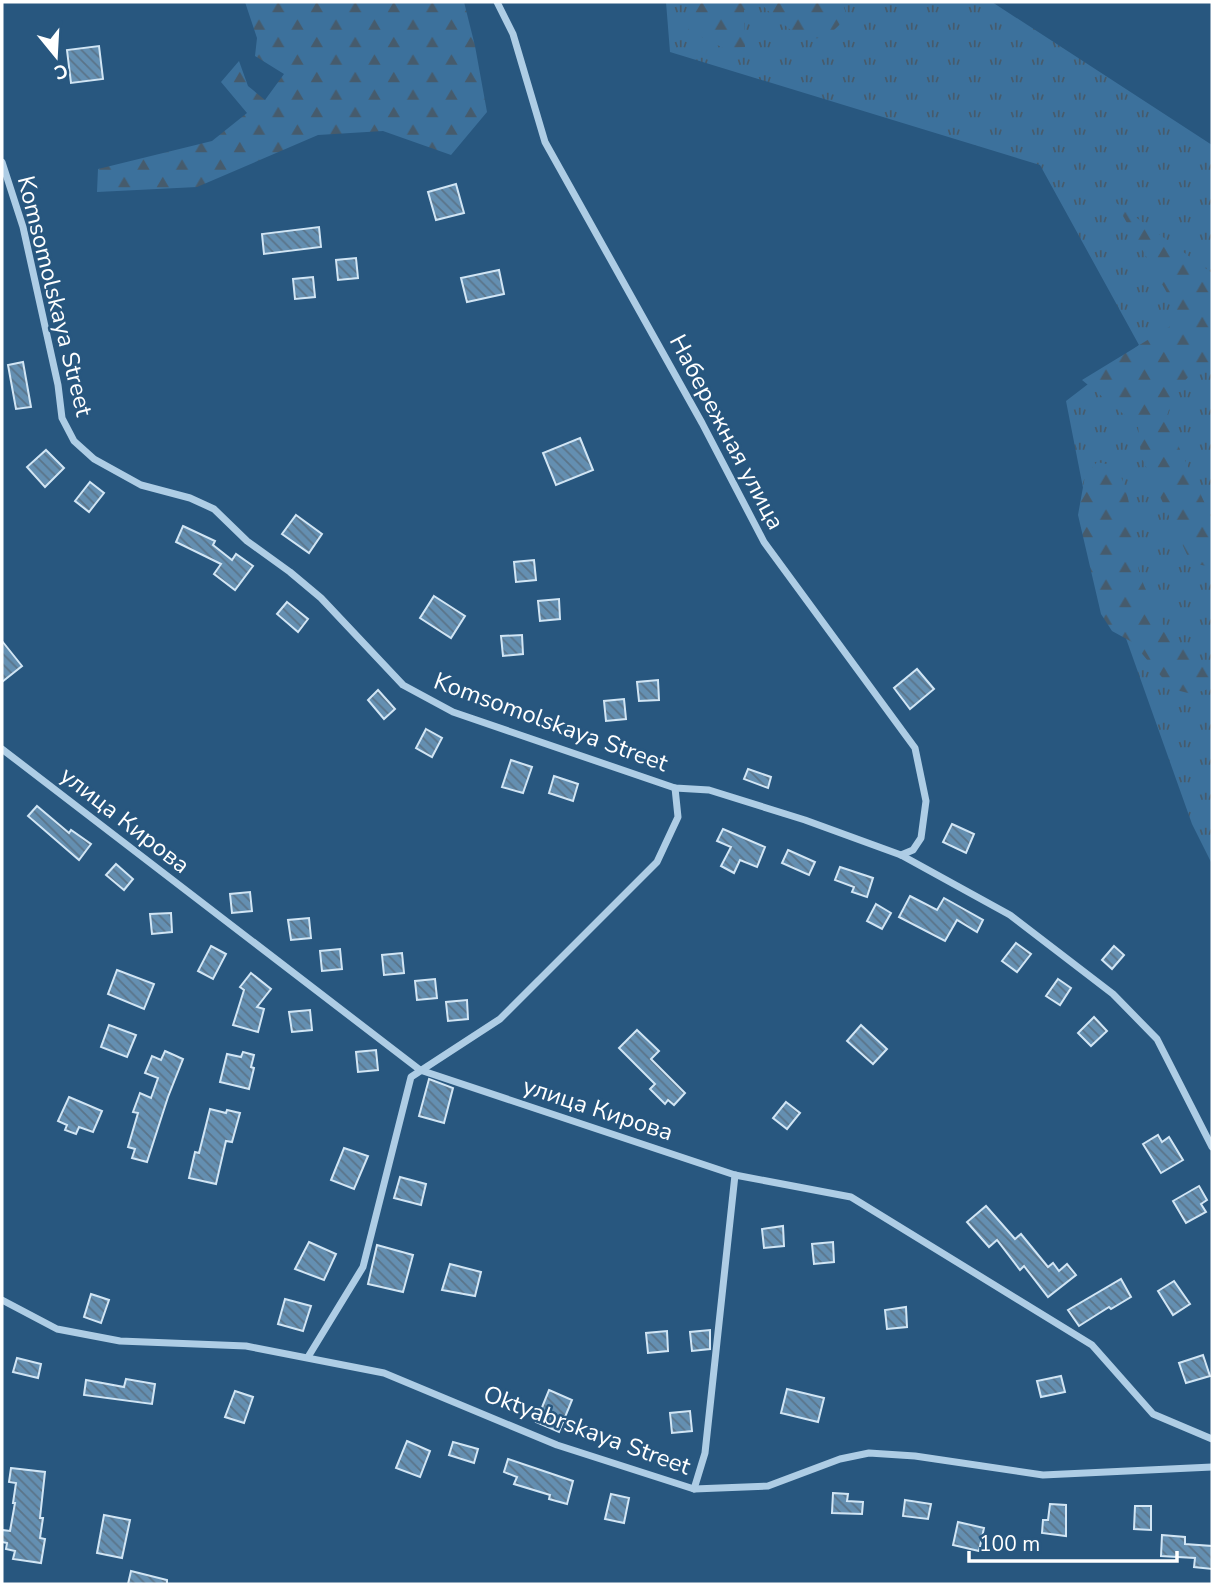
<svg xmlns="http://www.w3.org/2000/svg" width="1214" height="1586" font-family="'Nunito Sans',sans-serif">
	<defs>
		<pattern id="grass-tufts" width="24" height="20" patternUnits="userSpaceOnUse" patternTransform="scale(1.75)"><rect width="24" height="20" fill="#3c719c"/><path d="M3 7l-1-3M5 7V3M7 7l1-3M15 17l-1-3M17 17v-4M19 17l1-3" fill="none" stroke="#465b6c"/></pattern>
		<pattern id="forest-firs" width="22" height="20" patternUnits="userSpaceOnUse" patternTransform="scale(1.75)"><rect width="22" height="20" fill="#3c719c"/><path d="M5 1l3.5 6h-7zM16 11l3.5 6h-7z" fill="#465b6c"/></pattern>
		<pattern id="building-back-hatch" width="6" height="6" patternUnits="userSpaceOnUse" patternTransform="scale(1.75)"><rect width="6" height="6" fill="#648fb1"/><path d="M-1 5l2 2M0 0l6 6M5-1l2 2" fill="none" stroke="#5a7489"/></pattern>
	</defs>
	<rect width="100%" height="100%" fill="#28577f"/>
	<polygon fill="url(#grass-tufts)" points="666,2 992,2 1212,145 1212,864 1192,824 1096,554 1066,401 1139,345 1040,165 670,52"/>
	<g fill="url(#forest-firs)">
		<polygon points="245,2 464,2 475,46 487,112 451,155 383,131 318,135 197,187 97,192 98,169 212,141 247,113 221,82 239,61 248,86 265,100 284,74 255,56 257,38"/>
		<path d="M690,2H842L847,16C815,58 793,33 763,6L744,10L745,47L725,49L688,30Z"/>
		<polygon points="1115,202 1212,273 1212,369 1194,371 1175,391 1166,419 1212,519 1212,567 1191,563 1141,456 1138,426 1082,380 1182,319"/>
		<path d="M1097,462L1116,466C1135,502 1131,534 1139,571C1141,580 1146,589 1149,597C1164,633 1178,647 1212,667V688L1192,694L1172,689L1132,642L1112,631L1101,614L1078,515L1085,476Z"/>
	</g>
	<g fill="url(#building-back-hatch)" stroke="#d1e5f4" stroke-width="2">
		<polygon points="99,46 103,79 71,83 67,50"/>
		<polygon points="456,184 464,213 436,220 428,192"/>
		<polygon points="319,227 321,247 264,254 262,234"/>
		<polygon points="356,258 358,278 338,280 336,260"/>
		<polygon points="499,270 504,294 467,302 461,278"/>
		<polygon points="313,277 315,297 295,299 293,279"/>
		<polygon points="23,362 31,407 16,409 8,365"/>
		<polygon points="580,438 593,470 556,485 543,453"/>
		<polygon points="46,450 64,468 45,487 27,467"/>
		<polygon points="90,482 104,493 89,512 75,501"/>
		<polygon points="296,515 322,534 309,553 282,534"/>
		<polygon points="183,526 215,541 213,545 232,560 236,554 253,566 235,590 214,574 221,564 176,542"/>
		<polygon points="534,560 536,580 516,582 514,562"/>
		<polygon points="434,596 465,616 451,638 420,618"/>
		<polygon points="559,599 560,619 540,621 538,601"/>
		<polygon points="287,602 308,619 298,632 277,614"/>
		<polygon points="522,635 523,654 503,656 501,636"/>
		<polygon points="2,641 22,666 2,682"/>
		<polygon points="917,669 934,689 910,709 894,688"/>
		<polygon points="658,680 659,700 639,701 637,682"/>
		<polygon points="378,690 395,709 384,719 368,700"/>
		<polygon points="624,699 626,719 606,721 604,701"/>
		<polygon points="426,729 442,738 432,757 416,748"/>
		<polygon points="511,760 532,767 523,793 502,787"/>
		<polygon points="748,769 771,777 768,788 744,779"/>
		<polygon points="554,776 578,784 573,801 549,793"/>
		<polygon points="37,806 69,833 71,830 91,844 79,860 28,816"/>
		<polygon points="952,824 974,834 966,853 943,842"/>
		<polygon points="723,829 765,847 757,867 740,860 734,873 721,866 731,847 717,841"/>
		<polygon points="788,850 815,862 809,875 782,863"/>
		<polygon points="116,864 133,879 124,890 106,875"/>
		<polygon points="840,867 873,878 867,897 852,892 854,887 835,880"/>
		<polygon points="250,892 252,911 232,913 230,894"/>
		<polygon points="910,896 937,910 944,898 983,920 977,932 957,920 945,941 899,917"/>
		<polygon points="876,904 891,913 882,929 867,921"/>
		<polygon points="171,913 172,932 152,934 150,914"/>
		<polygon points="309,918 311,938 291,940 288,920"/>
		<polygon points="1016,943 1031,954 1017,972 1002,961"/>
		<polygon points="211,946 226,954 213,979 198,971"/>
		<polygon points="1114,946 1124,955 1112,969 1102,960"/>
		<polygon points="340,949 342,969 322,971 320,951"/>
		<polygon points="402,953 404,973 384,975 382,955"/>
		<polygon points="117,970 154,984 144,1009 108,994"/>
		<polygon points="251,973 271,989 257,1007 264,1009 258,1032 233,1025 244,990 240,987"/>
		<polygon points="435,979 437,998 417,1000 415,981"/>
		<polygon points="1058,979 1071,988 1060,1005 1046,996"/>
		<polygon points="467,1000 468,1019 448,1021 446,1002"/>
		<polygon points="310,1010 312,1030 292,1032 289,1012"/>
		<polygon points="1094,1017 1107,1031 1091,1046 1078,1033"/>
		<polygon points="109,1025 136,1035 127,1057 101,1047"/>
		<polygon points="861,1025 887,1049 873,1064 847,1041"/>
		<polygon points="637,1030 659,1051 651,1059 685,1093 674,1105 668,1100 665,1104 650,1089 655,1084 619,1048"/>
		<polygon points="376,1050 378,1070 358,1072 356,1052"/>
		<polygon points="165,1051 183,1059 168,1097 147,1162 132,1158 135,1149 128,1147 138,1113 133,1112 140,1093 151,1098 158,1078 145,1073 152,1056 161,1060"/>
		<polygon points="243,1052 254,1055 251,1067 254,1068 249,1089 220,1082 227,1054 241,1057"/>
		<polygon points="429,1079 453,1088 444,1123 419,1116"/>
		<polygon points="69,1097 102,1111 93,1132 79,1127 76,1134 65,1130 67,1125 58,1121"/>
		<polygon points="786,1102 800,1113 787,1129 773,1118"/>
		<polygon points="210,1109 226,1113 227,1110 240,1113 232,1142 226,1141 216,1184 189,1178 195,1152 199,1153"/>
		<polygon points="1158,1135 1162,1142 1169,1137 1183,1160 1161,1173 1143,1144"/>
		<polygon points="344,1148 368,1156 354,1189 331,1180"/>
		<polygon points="400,1177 426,1184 421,1205 394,1198"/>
		<polygon points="1199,1186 1207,1200 1201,1204 1206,1212 1186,1223 1173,1201"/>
		<polygon points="986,1206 1015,1239 1021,1234 1048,1267 1053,1263 1059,1271 1067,1264 1076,1275 1048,1297 1024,1266 1020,1270 997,1240 989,1247 967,1222"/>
		<polygon points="783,1226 784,1246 764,1248 762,1229"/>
		<polygon points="309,1242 336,1254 324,1280 295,1269"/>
		<polygon points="833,1242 834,1262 814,1264 812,1244"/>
		<polygon points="377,1245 413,1255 403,1292 368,1284"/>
		<polygon points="450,1264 481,1272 475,1296 442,1290"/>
		<polygon points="1121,1279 1131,1297 1111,1309 1109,1307 1079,1326 1068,1310"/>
		<polygon points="1174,1281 1190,1304 1173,1315 1158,1291"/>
		<polygon points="91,1294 109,1300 101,1323 84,1317"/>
		<polygon points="285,1299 311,1306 303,1331 278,1324"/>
		<polygon points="906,1307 907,1327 887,1329 885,1310"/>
		<polygon points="710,1330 710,1349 692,1351 690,1332"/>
		<polygon points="667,1331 668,1351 648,1353 646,1333"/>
		<polygon points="1203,1355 1210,1376 1186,1383 1179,1363"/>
		<polygon points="17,1358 41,1364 38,1378 13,1372"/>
		<polygon points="1061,1376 1065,1392 1041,1397 1037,1381"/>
		<polygon points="126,1379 155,1384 152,1404 84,1395 86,1380 124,1387"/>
		<polygon points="787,1389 824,1398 818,1422 781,1413"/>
		<polygon points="549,1390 572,1400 559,1432 536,1422"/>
		<polygon points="235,1391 253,1397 244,1423 225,1417"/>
		<polygon points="690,1411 692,1431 672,1433 670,1413"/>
		<polygon points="407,1441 430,1451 420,1477 396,1468"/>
		<polygon points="453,1442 478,1449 474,1463 449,1455"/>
		<polygon points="508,1459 573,1481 567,1504 549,1499 550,1495 514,1484 517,1477 504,1472"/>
		<polygon points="11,1468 45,1472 40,1518 43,1518 40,1538 45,1539 41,1563 13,1559 15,1551 6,1549 7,1543 2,1542 2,1530 10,1531 15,1503 13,1503 16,1483 9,1482"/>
		<polygon points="833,1493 848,1494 847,1501 863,1502 862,1514 832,1513"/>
		<polygon points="611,1494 629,1498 624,1523 605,1519"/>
		<polygon points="905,1500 931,1504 928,1519 903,1516"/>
		<polygon points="1050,1504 1066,1505 1066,1536 1042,1533 1043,1520 1048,1520"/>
		<polygon points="1135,1506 1151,1506 1151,1530 1134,1529"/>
		<polygon points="104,1515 130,1520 122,1558 97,1553"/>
		<polygon points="958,1522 984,1528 979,1551 953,1545"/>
		<polygon points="1162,1535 1185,1537 1185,1544 1212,1546 1212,1569 1194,1567 1195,1558 1161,1556"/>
		<polygon points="131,1571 167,1580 167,1584 128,1584"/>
	</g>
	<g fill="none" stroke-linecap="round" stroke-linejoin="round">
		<g stroke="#aecde5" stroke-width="7">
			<polyline points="497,2 513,34 545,142 702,423 764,542 915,748 926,801 921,838 913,850 901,855"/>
			<polyline points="2,162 23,227 58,385 62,418 74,441 94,459 141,485 190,498 214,509 247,541 290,572 321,598 403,685 453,712 675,788 709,790 805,820 901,855 1010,915 1113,994 1157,1039 1212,1147"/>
			<polyline points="2,749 420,1070 735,1175 851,1197 1092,1345 1153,1414 1212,1439"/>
			<polyline points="2,1300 57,1329 120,1341 246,1346 384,1373 557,1445 694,1489 768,1486 840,1459 869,1453 915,1456 1043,1475 1212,1467"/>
			<polyline points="308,1357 363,1267 411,1077 500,1019 657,862 678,817 675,788"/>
			<polyline points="694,1489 705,1453 735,1175"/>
		</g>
	</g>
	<g text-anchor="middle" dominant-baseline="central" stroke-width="5" stroke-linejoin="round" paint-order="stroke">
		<g font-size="24" fill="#fff" stroke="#28577f">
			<text transform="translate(55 296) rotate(76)">Komsomolskaya Street</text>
			<text transform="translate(727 432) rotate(62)">Набережная улица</text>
			<text transform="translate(551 722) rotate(20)">Komsomolskaya Street</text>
			<text transform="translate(125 820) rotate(38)">улица Кирова</text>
			<text transform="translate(598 1109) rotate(18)">улица Кирова</text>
			<text transform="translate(587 1430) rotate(20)">Oktyabrskaya Street</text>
		</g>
	</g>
	<rect width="1214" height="1586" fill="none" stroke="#ffffff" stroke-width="7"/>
	<g transform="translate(56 56) rotate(162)" stroke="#28577f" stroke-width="5" paint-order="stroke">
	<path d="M0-5L12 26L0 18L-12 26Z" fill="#ffffff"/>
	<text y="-10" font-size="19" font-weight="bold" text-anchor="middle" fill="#ffffff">С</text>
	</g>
	<path d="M969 1551v10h208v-10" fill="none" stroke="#ffffff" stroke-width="3.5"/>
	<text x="979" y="1551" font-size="21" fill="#ffffff" stroke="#28577f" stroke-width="5" paint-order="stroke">100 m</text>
</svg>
